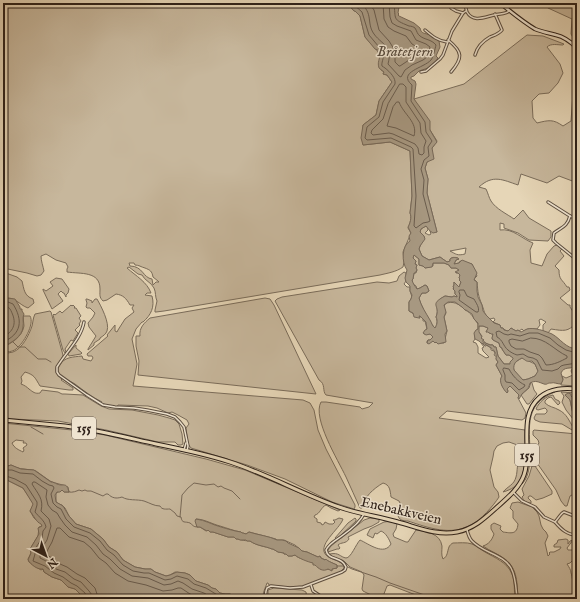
<svg xmlns="http://www.w3.org/2000/svg" width="580" height="602" font-family="'IM FELL English',serif">
	<rect width="100%" height="100%" fill="#e6d6b7"/>
	<filter id="stains"><feTurbulence type="fractalNoise" baseFrequency=".005" numOctaves="4"/><feColorMatrix values="0 0 0 0 .2 0 0 0 0 .09 0 0 0 0 .02 0 0 0 .5 -.17"/></filter>
	<radialGradient id="worn" r=".72"><stop offset=".6" stop-color="#630" stop-opacity="0"/><stop offset="1" stop-color="#630" stop-opacity=".3"/></radialGradient>
	<g fill="#c7b79c" stroke="#7a6c5a" fill-rule="evenodd">
		<path d="M3,3H347L354,11H355L360,16L365,37L380,54L381,70L384,72L383,74L387,75L392,82L379,101L376,115L363,125V145L390,142L410,151L412,196L410,213C412,218 410,223 408,228L411,233L403,252L404,262L403,267C396,272 388,273 380,275L164,311L156,312H155V310L157,301C155,297 156,292 154,288C151,282 145,281 142,275L138,274L129,267L127,268C136,276 147,282 151,293H147L145,295L152,296C155,307 151,315 143,322H142L136,329L132,339L137,364L133,386L303,400L310,403L314,410L318,430L326,449L355,505V507L354,509L332,502L285,479L247,465L191,448L188,444L186,428L189,424L187,420L178,415L172,412L168,413L157,408L148,406L118,405L117,407L110,406L101,403L102,402C92,397 84,391 75,384C70,381 62,378 59,374C57,371 58,368 60,365C64,357 73,357 82,356L83,359L91,361L93,358L92,356H88L87,354L108,336L107,335L115,325V331L117,332L118,330L125,319L134,312L132,308L134,305H130C126,298 123,295 116,294L107,300L103,301C99,297 100,295 100,289C100,271 81,274 67,272V269L68,267L66,263L56,260L46,254L41,256C41,261 43,266 44,271L41,275L37,276L27,273L3,268ZM129,263H134L135,265C139,265 141,267 145,268C150,270 152,271 153,277L158,281L159,282H156L153,285L152,279C143,278 143,266 130,266Z"/>
		<polygon points="542,3 577,3 577,45 571,34 572,19 548,8"/>
		<path d="M527,35L543,36L564,44L563,45C558,45 551,43 547,47L560,64L563,73L558,83L549,93L539,94L532,101L533,118L537,123C549,120 553,119 563,126L571,121L573,94L577,89V185L575,182L559,176L547,183L521,174L518,185C503,180 493,174 479,187L486,189C488,193 489,198 491,201C496,209 507,214 514,219L523,210L529,218L551,231V237L548,241L529,240L518,233L504,228V224L500,223V230C513,228 522,239 533,243L530,250L531,263L542,266L547,254L554,246L557,245L562,249L560,251L564,256L555,266L559,270C559,280 562,279 567,287H569L570,290L560,298L568,305H570V307L574,313L573,316L576,323C568,332 564,331 551,329L548,333L543,331V325L546,322L541,319L539,320L540,325L537,329H528L524,331L522,329L519,331L518,330L516,331L511,328L508,331L505,330L503,328H501L500,325L493,322L495,320L494,318L490,319C483,313 485,312 482,305C478,295 478,293 477,282L474,279L477,276L472,264L460,261L459,263L454,264L456,260L459,259L458,258C455,257 452,257 450,259V261L447,262L440,257L429,260L422,256L419,249L424,236L420,232L421,229L424,227L427,226L428,230L425,233L429,235L431,234L430,231L437,232L427,193L428,179L425,168L432,148L437,141L430,130L414,99L464,84ZM466,248L465,254C457,256 456,254 450,251Z"/>
		<path d="M414,255L419,259V265L423,266L425,268L433,266V263H444L449,265L451,268H456L459,270L456,273H458L460,275L459,278L460,279V280L461,282L459,287L454,282V285L453,287H454L453,289L455,291V294L458,296L457,297L454,296L452,297L445,296C429,305 441,305 436,317C438,321 437,325 435,328C431,325 420,304 419,298L422,293H426L429,291L427,286L425,285L420,288L417,289L416,286L413,284L412,280L413,279L414,273H416L417,270L416,268L417,265L415,264L416,261L413,258Z"/>
		<path d="M3,272L17,277L22,281C24,289 24,296 33,299L34,303L28,308C19,305 14,295 3,299Z"/>
		<path d="M404,272L406,273V281L404,284L407,287H410V291L412,297L409,302V311L420,318L419,316H421L423,319V321H425L427,329L424,332V334H430L433,337L430,340H428L427,341V343C431,342 434,340 438,343H444L447,331L444,317L446,313L444,307L445,304C452,300 460,304 465,310C472,313 473,318 478,324V329L475,332V339L473,342L476,343L478,347V353L486,358L489,357L483,351L482,348L484,347L481,343H482L485,346H486V345L491,348V350L494,351L495,353L494,355L497,357L496,359L498,362L496,365L502,376C499,382 503,388 507,393L508,391L507,389L510,386L519,395L518,398L526,413L525,418L522,420L447,411L439,418L525,430V443L523,447L509,442L503,443L497,446L494,451L493,457L490,470L494,487L498,492L499,497C494,505 480,521 471,525C451,536 429,528 408,521C406,521 402,521 400,519C396,516 399,508 401,505L399,501L391,497C390,490 390,485 383,483C373,489 364,497 362,508H360C355,498 351,487 346,477C338,460 312,418 321,402H326L360,407L362,409L369,407L373,403L326,395C322,391 326,384 319,380L275,301L277,299L282,297L377,282L389,283L397,281L399,276Z"/>
		<polygon points="56,278 62,279 69,289 68,293 66,295 66,297 64,293 63,293 61,291 58,294 63,301 52,309 43,290 43,289 46,291 53,286 50,282"/>
		<path d="M265,298L270,299L274,305L316,394L138,375L139,361L136,346V336H140C139,328 144,323 150,318Z"/>
		<path d="M86,299H87L92,301V303L95,299H97C101,306 110,323 107,331C106,334 103,336 100,338V339L94,343V345L88,350V349L96,336L89,327L88,323L93,317L95,313L90,308H87L86,307L87,303L86,300Z"/>
		<polygon points="71,305 72,306 73,305 75,307 74,308 76,308 81,316 79,318 81,321 79,324 80,325 75,330 78,333 73,341 71,340 65,349 66,352 65,353 63,350 53,315 54,314 55,315 60,311 62,313"/>
		<path d="M50,311L51,312L63,355C60,365 49,369 62,379L61,380L73,388V390H69L40,386C35,378 35,375 25,372L21,377L22,381L21,384C24,385 27,387 29,389C33,392 35,394 40,393L42,390L58,392L62,394H65L83,395L101,406L109,409L132,410L158,415L169,418L175,420L179,424L182,434L183,444L181,445H178L175,442H158L106,430L58,421L12,419L3,417V354C6,353 10,353 13,352C22,349 29,335 32,326C33,322 33,318 35,314Z"/>
		<path d="M23,316H30C35,324 23,344 16,349C12,352 7,352 3,352V347C12,343 22,337 24,326C24,323 23,319 23,316Z"/>
		<path d="M479,326H483L488,328V329L486,332L488,331L489,333L493,334L492,339L493,340L499,343L500,347L502,348V349L506,355H509L514,358L513,359L510,364H504L498,356L496,347H494L493,345C485,344 486,343 481,338L482,336L478,331Z"/>
		<polygon points="76,345 76,348 82,353 81,354 69,356 68,354"/>
		<path d="M522,358L535,364L538,371L539,370L540,371C545,373 551,377 556,373L557,377L555,378L551,376L547,378L538,372L535,376L528,379L523,380C514,371 507,366 522,358Z"/>
		<polygon points="572,369 577,373 577,386 561,385 561,384 563,379 562,376 566,378 573,375 571,371"/>
		<polygon points="531,382 532,383 534,390 537,394 529,404 527,404 521,395 529,388"/>
		<path d="M554,391L555,392C521,405 531,432 530,461C529,469 528,478 522,484C524,478 527,473 528,466C532,443 520,413 543,396C546,394 551,392 554,391Z"/>
		<path d="M561,392L577,393V403C574,398 572,396 566,395L570,400L573,414L577,420V424L566,410L562,402L564,396Z"/>
		<path d="M553,395L555,399L559,401L560,403L558,405L551,397L548,398L545,401V403C549,407 554,407 559,410C567,414 569,421 573,427L572,430L562,424L540,422L535,420L534,418L536,414H545L547,412V410L545,408L538,410L536,409C539,402 546,396 553,395Z"/>
		<path d="M3,423L72,430L105,435L206,459L245,470L340,510L338,511L331,508L326,505C321,507 320,514 315,515L314,517L317,519V522L321,523L322,525L324,524L325,522L329,524H333L335,522L333,520H335L339,518L343,519C340,529 315,546 327,556C333,561 343,560 344,568L340,572L305,586L289,587L269,585L268,583H267C265,589 263,591 263,599H241L235,597L230,594H225L220,593L216,589L212,588L208,585L196,581L190,575L185,573L175,572L170,575L166,576L155,572L151,569H145L135,567L123,560L117,552L109,547L103,539L91,529L76,524L69,516L65,508L62,505L59,504L56,502V493L62,490L64,492H69L68,487C62,484 56,484 50,481C45,478 41,474 36,471C32,469 28,470 24,469C19,469 15,467 11,465L8,466L3,463ZM16,440L24,441L23,443H26L27,445L23,448L24,450L23,452C19,450 14,448 12,443ZM196,519C204,519 212,524 220,526C227,528 234,531 241,532L242,533H243L246,534L249,532L276,539L277,540H284L295,545L302,551L307,552L318,557L320,556L321,558L337,565V568L332,569V570C329,569 325,569 320,569V568C318,567 317,566 316,565C313,562 307,561 304,559C302,559 296,557 295,555L292,556H288L286,554H284V553L278,552L273,549H272C265,546 257,546 250,541C247,541 240,540 238,539H236L234,537H228L213,532H210L208,530L206,531L200,527H197Z"/>
		<polygon points="534,430 577,434 577,494 574,494 570,496 567,506 565,506 561,501 556,490 537,463 533,459 534,449 539,443 538,440 533,435 533,431"/>
		<path d="M521,458H523L525,460C523,477 521,487 503,492C508,486 514,485 516,477C518,470 516,464 521,458Z"/>
		<path d="M532,466H535L552,491V494L543,498L536,500L531,496H529L528,498L531,501V503C526,503 524,501 522,497L524,495L522,489L529,476Z"/>
		<polygon points="3,478 23,488 34,504 30,511 34,518 42,524 42,526 39,527 38,536 30,549 31,553 28,559 29,562 41,570 43,569 44,572 52,577 61,580 68,587 75,589 82,596 84,599 3,599"/>
		<path d="M518,502L532,507L537,512L539,516L541,525L543,529L546,532L548,536L545,543L548,556L550,554L549,553L550,552H554L560,549L561,547H554V545L557,543L558,540L566,539L568,540V544L570,541L573,540L567,548L568,550H577V557H576L570,563L567,564C569,567 571,570 571,573C573,578 571,581 577,584V599H518C517,584 518,569 505,559C498,554 490,551 483,546C489,544 492,540 494,534L491,529V525L494,523L501,526L500,529L503,532C511,533 517,535 518,524L513,518V511L510,508L512,503Z"/>
		<polygon points="355,518 356,519 356,521 340,536 336,539 335,538 348,523"/>
		<path d="M370,518L379,519V522L372,526L364,529L348,537L349,539C346,544 341,542 338,545L340,548L339,549H337L328,552V550L331,546L364,520Z"/>
		<path d="M384,522C388,521 393,522 397,524L396,529L393,534L394,537L406,542H408L416,530C427,532 440,533 442,546C442,551 441,555 443,559C448,556 447,552 449,547C449,546 452,543 453,543C458,543 467,542 472,544C477,546 480,549 485,552C495,558 507,562 512,574C515,581 514,591 515,599H424L421,597L390,585L387,586L382,599L375,597L363,591L362,589L364,575L362,572L350,567L344,561L331,556L330,554C339,552 340,557 346,558C351,558 356,544 360,540C369,544 384,556 391,544C389,539 386,533 381,531L377,534L375,533L373,538L367,535L370,529Z"/>
		<polygon points="274,588 302,590 306,592 307,599 268,599 268,590"/>
	</g>
	<g fill="#a79881" stroke="#776857" fill-rule="evenodd">
		<path d="M347,3H397L399,7L398,13L399,14L398,15L399,16L414,23L420,28C421,34 425,33 430,35C433,37 436,39 439,41L440,47L436,56L438,58L435,62L428,68L419,71L414,76L411,77V79L415,81L416,84L414,99L430,121V130L437,142L432,148L434,159L427,162L425,168L428,179L427,193L437,232L433,233L430,231L426,226L421,229L420,232L424,236L425,239L420,246L419,249L422,256L429,260L440,257L447,262L450,261V259C452,257 457,257 459,259L456,260L454,264L459,263L462,260L472,264L477,273L474,280L477,282V291L478,297L482,305L483,311L486,315L494,323L500,325L501,328H503L504,330L508,331L511,328L516,331L518,330L521,332C523,331 525,330 527,329C534,327 545,331 552,334C561,339 565,348 577,349V367C571,369 564,366 561,373L563,380L561,384C557,384 554,382 551,383C546,383 548,385 544,384C538,382 536,380 530,383C528,391 526,389 522,394C521,396 520,397 519,399L518,398L519,395L510,386L507,389L508,391L507,393C503,389 498,381 502,376L496,365L498,362L496,359C498,351 489,345 481,343L479,341L475,339L474,333L476,330L478,329V323L474,319L472,314L466,310H465L462,307L455,302H448L444,305L446,312L444,317L447,331L445,334L446,342L438,344L436,342L435,343L433,341L429,344L427,343L428,340H430L433,337L430,334L426,335L423,333L425,330L427,329L426,322L420,316H419L420,318H419L414,317L413,313L409,311V302L411,299L412,295L410,291V286L406,282L405,278L407,270C401,262 402,245 410,241L409,236L411,233L408,227C410,224 412,217 410,213L412,196L410,151L390,142L363,145L361,138L363,125L376,115L379,101L392,82L387,75L383,74L384,72L379,68C377,62 380,59 380,54L378,53V50L375,49L365,37L360,16L355,11H354ZM414,255L419,259V265L423,266L425,268L432,267L433,263H444L449,265L451,268H456L459,270L455,272L458,273L460,275L459,278L460,279L459,280L461,282L459,287L454,282V285L453,287L454,288L453,289L455,291V294L457,296V297L454,296L452,297L445,296C428,305 441,305 436,317C438,321 437,325 435,328C432,326 432,323 430,320C426,313 421,306 419,298L422,293H426L429,291L427,286L425,285L420,288L417,289C415,286 413,284 412,280L413,279L414,273H415L417,270L416,268L417,265L415,264L416,261L413,258ZM479,326H483L488,328L486,332H488L489,333H490L491,334H493L492,338L493,340L499,343L500,347L502,348V349L506,355H509L513,358V359L510,362V364H504L498,356L496,347H494L493,345H490L483,342V340H484L481,338L482,337L479,332ZM522,358C527,361 526,362 532,361L535,364L538,371L535,376L528,379L523,380L514,370C513,363 516,361 522,358Z"/>
		<path d="M7,298L15,299L20,307V309H22V311L24,314C22,318 24,322 23,327C22,337 12,342 3,347V299Z"/>
		<path d="M568,393L571,394V396C579,402 577,411 577,420L573,414L570,400L565,395Z"/>
		<path d="M3,463L8,466L11,465L21,469L34,470L51,482C53,482 55,483 57,484C64,487 66,481 69,492H64L62,490L60,492H57L55,495L56,502L63,506L69,516L76,524L91,529L103,539L109,547L117,552L123,560L135,567L145,569H151L155,572L166,576L170,575L177,572L185,573L190,575L196,581L208,585L212,588L216,589L220,593L225,594H230L235,597L241,599H84L82,596L75,589L68,587L61,580L52,577L44,572L43,569C38,570 31,565 28,560L31,553L30,549L39,534L38,528L42,526L41,524C36,522 34,516 30,511L33,504L23,488L3,478Z"/>
		<path d="M196,519C205,520 213,525 221,527C228,529 234,531 241,532L242,533H243L246,534L249,532C258,535 269,536 277,540H282L286,541L288,543L299,548L302,551L307,552L318,557L320,556L321,558L325,560L326,559C327,561 335,564 337,565V568L332,569V571L328,569C323,572 319,569 315,565H313V563C308,562 298,558 295,555L292,556H288L286,554H284V553L278,552L273,549H272C265,546 257,546 250,541H247L246,540H240L238,539H236L234,537H228L213,532H210L208,530L207,531L200,527H197L195,521Z"/>
	</g>
	<g fill="none" stroke-linecap="round" stroke-linejoin="round">
		<g stroke="#6a5c4d" stroke-width="1">
			<path d="M352,3L362,12L369,35L384,53C384,57 381,64 382,66C383,67 384,67 385,68C390,72 396,78 395,84L383,102L379,117L367,127L365,138L367,140L391,138L411,147L413,149L416,196L414,226L416,228L423,223L428,222L430,221L423,194L424,180L421,169L424,160L429,156L428,147L432,141L426,132L425,122L411,101L412,85C397,72 424,68 431,60C433,58 435,49 436,45C431,39 425,40 420,36C417,34 417,31 415,28C414,27 411,26 409,26C392,19 396,20 394,3"/>
			<path d="M360,3C374,13 366,23 374,34C378,40 386,44 389,51C390,55 389,60 388,64L399,76L401,77L405,70L412,65L423,60L427,57L430,47L426,44L416,40L411,31L397,26L392,23L390,17L389,3"/>
			<polyline points="369,3 374,10 379,30 389,41 394,49 395,54 395,62 399,66 400,66 412,58 420,55 422,53 422,50 412,44 406,36 394,31 388,27 384,19 383,3"/>
			<polygon points="400,84 403,84 406,87 406,102 420,123 421,133 426,141 424,147 424,153 422,155 419,154 418,148 415,144 393,134 389,133 373,135 371,133 372,130 383,119 388,104"/>
			<path d="M397,102H399C404,115 418,122 414,136L396,128L387,126L393,107Z"/>
			<path d="M460,290H464L467,296L474,299C476,303 480,308 478,312H476L459,300L460,295L459,292Z"/>
			<path d="M3,303L8,302L13,304C23,320 22,334 3,342"/>
			<path d="M3,308C4,308 9,307 9,308C10,308 12,313 12,313C17,324 13,332 3,337"/>
			<path d="M531,338C546,338 554,350 567,356V358C561,361 554,365 546,365L542,358L539,355L530,352L524,349H516L511,346L509,342V340L512,339L522,341Z"/>
			<path d="M577,352H573L566,350L558,345L550,338L538,333H529L520,336L511,334L508,335L504,334L499,331L496,332L497,337C503,340 503,346 508,350C510,352 514,354 517,355L523,354L528,357L533,358L537,360L542,370L552,371L558,369L561,366L564,365L577,363"/>
			<path d="M504,368L509,369C512,375 518,382 525,385L524,387L519,390L512,383L506,382L505,380V375L503,370Z"/>
			<polyline points="3,468 8,470 12,470 20,473 33,474 42,481 49,485 53,486 54,488 51,494 53,503 57,507 61,509 66,519 74,527 90,533 100,541 107,550 114,555 123,565 133,571 144,573 149,573 165,580 171,579 177,576 188,579 194,584 206,588 219,596 229,599"/>
			<path d="M3,475L15,479L26,485L37,502V505L35,512C39,517 45,521 46,527L43,531L42,538L35,549V554L33,561L45,566L54,573L63,577L71,583L77,586L85,593L87,599"/>
			<path d="M92,599V595L89,591L81,582L74,579L65,572L56,569L48,562L40,558V551L47,540L51,526L49,519L41,511C44,499 38,494 32,484L33,482H35L47,490L46,497L48,505L52,510L57,513L60,518L65,525L72,532L87,537L96,545L103,554L110,559L120,569L132,576L148,578L164,585L171,584L178,581L183,583L192,589L204,593L214,599"/>
			<path d="M98,599L97,594L95,588L85,578L77,574L67,567L60,564L46,554C47,550 50,546 52,542C54,537 55,533 57,528H60L69,537L84,542L91,548L99,558L106,563L115,573L128,581L146,585L163,591L172,590L178,588H181L190,594L202,599"/>
		</g>
		<g stroke="#776857" stroke-width="1">
			<polyline points="13,342 18,347 25,347 38,359 46,359 51,362"/>
			<polyline points="31,427 43,434"/>
			<path d="M69,492C72,493 77,491 79,490L82,491L85,490L87,491H91L103,496L106,494H108C112,498 116,499 122,497C128,501 137,499 144,501C150,503 154,506 160,506C162,510 166,509 170,509L175,513L177,516L181,517C182,524 185,521 190,523C193,525 193,527 197,527"/>
			<polyline points="180,517 182,495 188,488 194,483 206,485 214,484 218,487 221,486 224,488 232,491 240,499"/>
			<polyline points="337,566 345,566"/>
			<polyline points="348,567 352,569 376,577 390,583 436,599"/>
		</g>
		<defs>
			<g id="street">
				<polyline points="451,3 451,8 456,11 463,13 466,11"/>
				<path d="M466,3C465,7 466,9 467,12C473,23 485,17 494,15C499,13 505,15 509,11"/>
				<path d="M425,30C432,36 438,41 447,42"/>
				<path d="M448,40C463,52 463,58 451,72"/>
				<path d="M475,55C477,47 483,41 490,37C495,35 499,34 502,30L495,14"/>
				<polyline points="421,72 426,71 440,59 443,55 452,31 463,13"/>
				<polyline points="548,202 570,216 577,219"/>
				<path d="M570,216C567,227 562,227 554,233L553,240L556,243L577,260"/>
				<path d="M84,322C81,339 66,352 57,367V372L59,375L87,395L103,405L115,407L134,408L147,410L167,414L175,417L180,422L184,427L188,446L187,451"/>
				<polyline points="184,450 186,443"/>
				<path d="M513,492L522,501L535,507L544,517L555,522C558,519 561,513 564,512L577,517"/>
				<path d="M555,522C561,529 567,535 577,535"/>
				<path d="M467,530C468,534 469,538 472,541C483,553 503,554 511,568C516,577 516,589 517,599"/>
				<polyline points="311,585 313,591 325,599"/>
				<path d="M265,599L266,591L267,588L271,586L290,588L303,587L342,572L345,570L346,567C342,556 328,561 326,550C330,542 337,540 343,535C350,530 360,522 364,514"/>
			</g>
			<path id="secondary" d="M500,3C511,12 523,22 535,29C542,32 549,33 556,35C565,37 571,42 577,48"/>
			<path id="primary" d="M3,420L65,426L85,429C109,433 133,439 156,444C181,449 206,454 230,462C267,474 302,494 339,507C358,514 378,516 398,522C417,527 436,536 457,532C473,529 484,519 495,509C506,499 519,489 524,475C533,450 517,416 540,397C551,388 564,388 577,389"/>
		</defs>
		<use href="#street" stroke="#5c4e40" stroke-width="3.5"/>
		<use href="#secondary" stroke="#2e2119" stroke-width="4.5"/>
		<use href="#primary" stroke="#2e2119" stroke-width="5"/>
		<use href="#street" stroke="#efe4d0" stroke-width="1.5"/>
		<use href="#secondary" stroke="#efe4d0" stroke-width="2.5"/>
		<use href="#primary" stroke="#e6d6b7" stroke-width="3"/>
	</g>
	<g text-anchor="middle" dominant-baseline="central" stroke-width="3" stroke-linejoin="round" paint-order="stroke">
		<g fill="#efe4d0" stroke="#685c50" stroke-width="1">
			<rect x="72" y="417" width="24" height="22" rx="3"/>
			<rect x="515" y="444" width="24" height="22" rx="3"/>
		</g>
		<g font-size="13" font-weight="bold" fill="#2e2119">
			<text x="84" y="428">155</text>
			<text x="527" y="455">155</text>
		</g>
		<g font-size="14" fill="#2e2119" stroke="#efe4d0">
			<text transform="translate(401 511) rotate(13)">Enebakkveien</text>
		</g>
		<g font-size="15" font-style="italic" fill="#584b3d" stroke="#efe4d0">
			<text x="405" y="51">Bråtetjern</text>
		</g>
	</g>
	<rect width="580" height="602" fill="none" stroke="#e6d6b7" stroke-width="16"/>
	<rect x="4" y="4" width="572" height="594" fill="none" stroke="#2e2119" stroke-width="2"/>
	<rect x="8" y="8" width="564" height="586" fill="none" stroke="#2e2119"/>
	<g transform="translate(46 556) rotate(139)" stroke="#efe4d0" stroke-width="3" paint-order="stroke">
	<path d="M0-3L7 15L0 10L-7 15Z" fill="#2e2119"/>
	<text y="-6" font-size="11" font-weight="bold" text-anchor="middle" fill="#2e2119">N</text>
	</g>
	<rect width="100%" height="100%" filter="url(#stains)"/>
	<rect width="100%" height="100%" fill="url(#worn)"/>
</svg>
